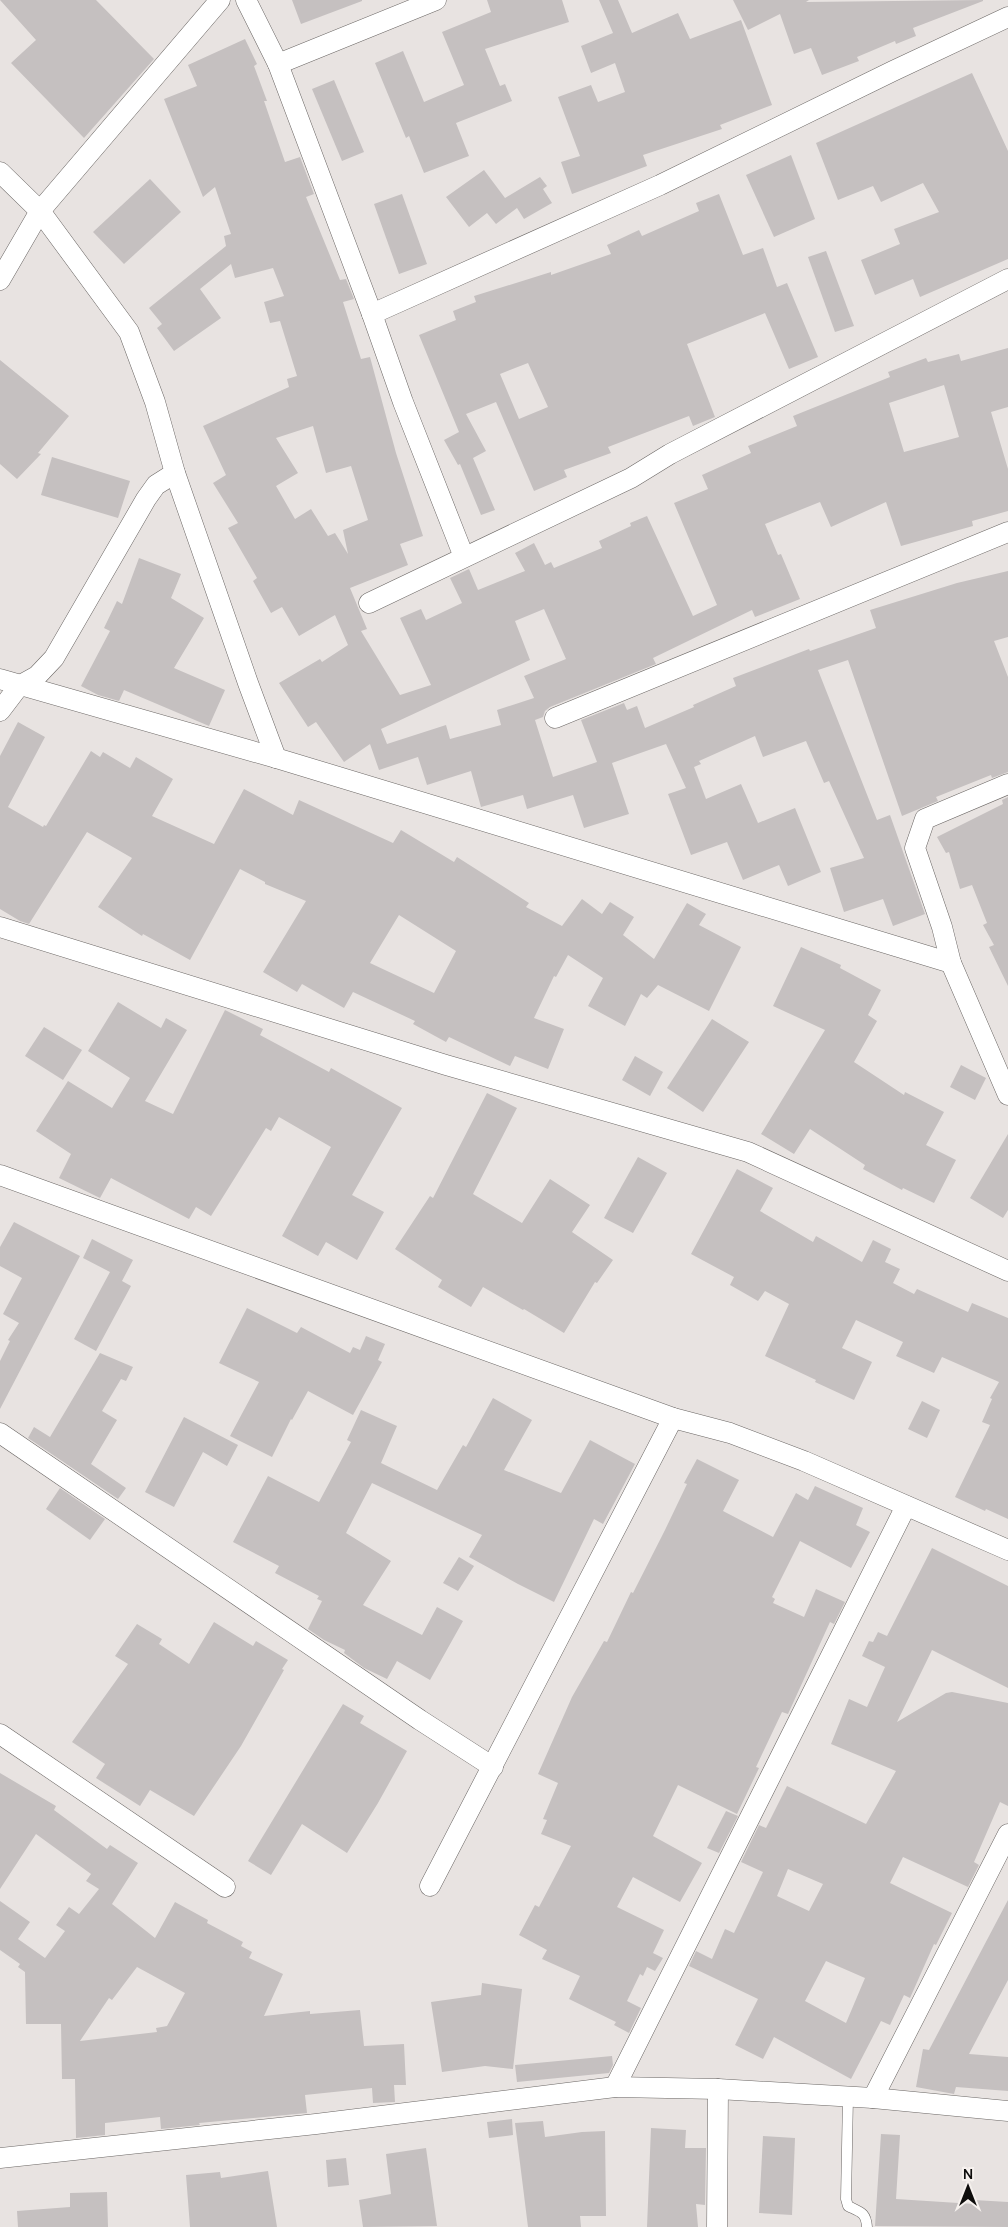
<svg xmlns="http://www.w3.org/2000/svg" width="1008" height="2227" font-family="Manrope,sans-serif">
	<rect width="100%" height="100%" fill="#e8e3e1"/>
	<g fill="#c5c0c0" fill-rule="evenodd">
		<polygon points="0,0 96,0 154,59 84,138 11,63 36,40"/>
		<polygon points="292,0 362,0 362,1 301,24"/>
		<polygon points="487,0 562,0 569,22 485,49 500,86 505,84 512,101 456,123 469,156 424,173 409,136 406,138 375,63 403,51 424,102 464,85 442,32 491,12"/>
		<polygon points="599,0 618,0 632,33 678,13 690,39 741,20 772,105 720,125 722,129 643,155 647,166 572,194 561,162 580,156 558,97 591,85 598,102 625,92 615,63 591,73 581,46 613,33"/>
		<polygon points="733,0 809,0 806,2 983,0 983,1 913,28 916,36 896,44 895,41 857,57 859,61 822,75 811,48 794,54 780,14 748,30"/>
		<path d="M245,39L257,64L254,66L267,101H264L285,162L300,157L314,194L306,197L340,280L346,279L354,299L343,302L361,359L370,357L396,453L423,536L400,544L408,565L350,588L367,629L361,631L400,695L431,685L400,618L421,609L426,620L462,603L450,578L469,569L478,590L525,571L515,553L534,543L545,565L551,562L554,568L602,548L599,541L631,526L630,523L647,516L693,616L717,605L674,503L708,489L702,475L751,453L748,446L797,426L793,416L890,377L888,372L926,358L928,362L959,354L961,361L1008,348V407L991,412L1008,469V511L972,521L973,526L901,546L886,502L831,527L820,502L765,524L778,555L781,554L800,599L755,617L752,610L653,658L656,664L550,707L545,711L543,717L535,720L553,777L597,762L581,720L624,703L627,710L637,706L645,728L694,707L693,705L736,686L733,678L809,649L810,651L876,628L870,610L957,583L1008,571V637L994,641L1008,677V772L992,778L991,775L936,797L938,801L902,816L848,660L818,670L877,820L890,815L925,914L893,926L883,899L844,912L830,868L864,858L829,781L824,783L806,741L763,757L755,736L699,761L701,764L694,767L706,799L741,784L758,823L795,808L821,872L788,886L779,865L743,880L727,842L691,855L668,794L686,788L666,744L612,763L629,814L584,828L573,795L527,809L523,795L481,807L471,771L427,785L418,757L379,770L370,744L344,762L316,722L308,727L279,683L320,659L322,662L348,645L335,615L299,636L282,607L271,613L253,581L257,578L228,528L238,523L213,483L226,475L203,426L289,387L287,379L297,376L280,321L270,323L264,302L284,296L273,268L235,278L231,264L200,289L221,318L174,351L157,328L162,324L149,308L226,246L224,236L231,234L215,187L203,197L164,99L197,86L188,65ZM944,385L959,437L904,452L889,403ZM313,426L326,473L351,466L368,520L343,530L348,554L335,533L328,536L311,509L295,519L276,486L298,473L276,438ZM544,609L566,659L524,676L534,698L497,710L501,725L450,739L446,725L387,744L381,729L530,660L515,621Z"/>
		<polygon points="972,73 1008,151 1008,259 920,297 913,279 875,295 861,260 900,244 894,229 939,212 923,183 881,202 873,186 838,200 816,143"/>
		<polygon points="334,80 364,152 342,161 312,89"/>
		<polygon points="791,155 815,219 774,237 746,175"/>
		<polygon points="484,170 505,198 540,177 547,186 543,189 552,203 524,219 517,208 496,224 487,213 469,227 446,197"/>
		<polygon points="150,179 181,212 124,264 93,232"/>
		<polygon points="402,194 427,264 399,274 374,204"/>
		<path d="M719,194L743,255L763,248L777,287L787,283L818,357L789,369L765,313L687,344L715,417L693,426L689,416L608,447L611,453L564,470L567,477L534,491L496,402L466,414L486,451L473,458L495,510L481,515L460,464L458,465L444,440L459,432L419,335L456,320L453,311L476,302L474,296L551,272V275L611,254L607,245L639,230L642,236L699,211L696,203ZM528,363L548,407L519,419L500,374Z"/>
		<polygon points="826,251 854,326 835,332 808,257"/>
		<polygon points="0,360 69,416 38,453 41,454 17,479 0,464"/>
		<polygon points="52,457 130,481 118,518 41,495"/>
		<polygon points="139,558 181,574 171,598 204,618 174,668 225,690 209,726 124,690 119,701 98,695 81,686 110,631 104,628 117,601 122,604"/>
		<path d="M18,722L45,737L8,807L43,827L44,825L46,826L91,751L100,757L103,752L130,768L136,757L173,779L152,816L214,844L244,789L293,815L299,800L393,843L401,830L454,862L457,857L529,903L526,907L562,926L582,899L602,914L610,902L634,917L623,935L654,959L687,903L706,914L699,925L741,947L709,1011L658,985L647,998L641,994L625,1026L588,1006L603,978L568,955L556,977L554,976L534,1018L564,1029L548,1069L515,1056L510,1066L449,1037L446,1042L413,1024L415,1021L353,992L344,1008L302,984L297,992L263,972L306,901L265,884V882L240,869L190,960L143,934L142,936L98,907L132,858L87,832L29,924L20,921L0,909V756ZM399,915L456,951L434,993L370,963Z"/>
		<polygon points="1008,797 1008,986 989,947 994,945 983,925 987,923 972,885 960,889 949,852 946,853 937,837 1003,804 1002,800"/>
		<polygon points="801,947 841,965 840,968 881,990 868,1015 877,1021 854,1062 904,1095 905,1092 944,1112 926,1145 956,1160 934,1203 903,1188 902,1190 863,1169 865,1165 810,1129 794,1154 761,1134 825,1030 773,1006"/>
		<polygon points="118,1002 161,1028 166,1018 187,1030 145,1101 173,1114 225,1010 263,1029 260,1035 329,1072 331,1068 402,1108 352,1195 384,1212 357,1260 326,1242 318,1256 282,1236 331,1147 279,1117 271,1131 266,1128 211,1216 196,1207 189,1219 111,1178 100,1198 59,1178 71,1154 36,1131 68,1081 112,1108 130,1078 88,1051"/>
		<polygon points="712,1019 749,1042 703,1112 667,1088"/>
		<polygon points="44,1027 82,1050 63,1080 25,1056"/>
		<polygon points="635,1056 663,1072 650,1096 622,1080"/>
		<polygon points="961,1065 986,1078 975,1100 950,1087"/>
		<polygon points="487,1093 517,1108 473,1194 522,1223 550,1179 590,1205 572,1232 613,1260 597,1283 595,1282 564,1333 524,1309 523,1310 483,1287 471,1307 438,1287 442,1280 395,1249 430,1196 433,1198"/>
		<polygon points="1008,1134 1008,1210 1003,1218 970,1198"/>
		<polygon points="638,1157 667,1173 633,1233 604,1218"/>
		<polygon points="737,1169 773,1188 760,1211 813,1242 816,1236 862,1262 873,1240 891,1249 885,1262 900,1269 893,1283 914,1294 917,1289 968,1312 972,1303 1008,1318 1008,1519 986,1509 985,1511 955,1497 990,1425 982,1422 992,1399 990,1398 999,1382 942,1357 934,1373 896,1356 903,1342 856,1320 842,1348 872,1362 854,1400 815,1382 816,1380 765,1356 789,1304 765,1291 758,1301 730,1285 734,1277 691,1254"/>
		<polygon points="14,1222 80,1256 0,1409 0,1361 10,1341 8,1340 19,1323 3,1314 22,1278 0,1266 0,1247"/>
		<polygon points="92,1239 133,1260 122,1281 131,1286 96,1351 74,1339 110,1272 83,1258"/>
		<polygon points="247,1308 297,1333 301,1327 350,1353 353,1347 360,1350 366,1336 385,1344 378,1360 382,1362 353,1415 308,1391 292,1420 291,1419 272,1457 230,1436 259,1382 219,1363"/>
		<polygon points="100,1353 133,1367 126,1381 121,1379 102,1411 117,1420 91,1464 126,1488 118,1499 28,1438 34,1427 50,1437"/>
		<polygon points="493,1398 532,1420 504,1470 561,1493 590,1440 635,1464 603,1524 594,1519 554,1602 518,1584 469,1557 482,1535 372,1483 346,1533 391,1561 363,1605 422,1635 437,1607 463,1621 430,1680 397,1661 387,1679 364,1668 344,1653 345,1650 324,1640 308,1629 322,1601 317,1599 319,1596 275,1573 279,1566 233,1542 268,1476 319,1502 351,1442 347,1440 361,1410 397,1426 381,1463 437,1490 463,1445 466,1447"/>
		<polygon points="922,1401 940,1410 927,1438 908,1429"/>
		<polygon points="184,1417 238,1445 227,1466 203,1452 174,1507 145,1492"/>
		<polygon points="697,1459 739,1480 723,1511 773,1537 796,1493 808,1500 815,1486 863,1508 856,1525 870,1532 851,1568 800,1541 772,1597 775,1599 773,1603 804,1617 816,1589 845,1602 834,1624 830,1622 788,1714 782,1712 756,1767 759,1768 737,1814 678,1785 653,1836 702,1863 680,1902 633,1877 617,1907 664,1930 653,1953 663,1958 655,1971 647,1967 643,1976 640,1974 627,2001 641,2008 629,2033 614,2025 616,2022 569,1999 580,1976 542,1959 547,1950 519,1935 535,1905 539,1907 571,1846 541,1834 547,1820 543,1819 558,1783 538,1774 572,1697 604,1641 607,1642 631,1592 633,1593 665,1530 687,1484 684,1483"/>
		<polygon points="60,1488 105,1519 90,1540 46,1509"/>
		<path d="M932,1548L1008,1586V1688L932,1650L897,1722L946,1693L952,1692L1008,1703V1806L1000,1802L974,1862L979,1865L968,1887L903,1857L890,1883L952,1913L936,1945L934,1944L910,1998L904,1995L890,2025L881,2021L851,2079L774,2037L763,2059L735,2045L758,1999L689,1966L696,1951L712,1959L725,1929L734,1933L763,1872L741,1862L759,1825L766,1828L787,1786L866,1824L896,1771L831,1744L849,1699L867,1707L885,1667L862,1656L869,1641L873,1642L878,1632L887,1636ZM788,1869L823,1884L809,1911L777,1896ZM826,1961L865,1978L846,2023L805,2001Z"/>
		<polygon points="459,1557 474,1566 458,1591 443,1583"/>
		<polygon points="214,1622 253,1646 256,1641 288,1660 282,1669 284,1670 241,1746 194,1816 150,1790 140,1806 96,1778 105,1764 72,1742 128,1664 115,1656 137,1624 162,1639 159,1644 189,1664"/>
		<polygon points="343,1704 364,1716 360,1723 407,1751 378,1803 347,1853 302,1824 271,1875 248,1861"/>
		<path d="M0,1773L56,1806L54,1810L107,1849L110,1845L138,1863L112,1904L155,1938L175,1902L208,1920L207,1923L243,1942L241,1946L252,1952L249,1958L283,1974L264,2016L310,2011V2014L360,2010L364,2046L404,2044L406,2085H394L395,2102L373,2103L372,2088L305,2095L307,2113L199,2123L200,2125L161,2129L160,2117L105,2123V2135L76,2138L75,2079H62L61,2024H26L25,1972L18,1967L20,1964L0,1950V1901L30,1922L18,1939L45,1958L65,1931L56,1925L69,1907L79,1914L99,1889L86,1881L91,1874L36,1834L0,1889ZM137,1967L185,1993L167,2026L156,2028L157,2032L80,2041L109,1998L112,2000Z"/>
		<polygon points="726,1811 738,1816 719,1853 707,1848"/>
		<polygon points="1008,1900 1008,1980 969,2054 1008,2057 1008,2091 956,2087 954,2094 916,2087 923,2049 929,2050"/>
		<polygon points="482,1983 522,1989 513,2069 485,2066 442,2072 431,2002 481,1995"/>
		<polygon points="612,2056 613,2065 609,2073 517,2082 515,2065"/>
		<polygon points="512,2119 513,2135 489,2138 487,2122"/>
		<polygon points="543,2121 545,2137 582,2132 605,2131 606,2216 580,2216 581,2227 528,2227 515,2123"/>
		<polygon points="651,2128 686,2130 685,2148 706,2148 705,2205 696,2204 698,2227 647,2227"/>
		<polygon points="881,2134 900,2135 896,2199 974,2204 974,2200 1008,2202 1008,2227 875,2226"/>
		<polygon points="763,2136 795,2138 792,2215 759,2213"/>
		<polygon points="426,2148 437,2226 363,2227 359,2200 391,2194 386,2154"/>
		<polygon points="346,2158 349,2185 328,2187 326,2160"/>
		<polygon points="268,2171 277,2227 190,2227 186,2175 220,2172 221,2178"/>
		<polygon points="107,2192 108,2227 18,2227 17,2211 70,2207 70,2193"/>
	</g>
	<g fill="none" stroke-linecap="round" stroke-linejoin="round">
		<defs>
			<path id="service" d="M848,2097L846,2199L848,2206C860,2212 866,2212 867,2227"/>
			<g id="minor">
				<polyline points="246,0 278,64 372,314 403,402 464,557"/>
				<polyline points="278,64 436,0"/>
				<polyline points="0,172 40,211 129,332 155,402 175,473 248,683 276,758"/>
				<polyline points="0,280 40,211 220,0"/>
				<polyline points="372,314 660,185 893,71 1008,17"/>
				<polyline points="369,603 631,478 670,454 1008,279"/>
				<polyline points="0,679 276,758 951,963 1008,1095"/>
				<polyline points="0,711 19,686 37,676 54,658 146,499 156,485 175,473"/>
				<polyline points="555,718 1008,532"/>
				<polyline points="0,927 446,1065 748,1152 1008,1271"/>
				<polyline points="951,963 942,927 915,848 925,819 1008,784"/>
				<polyline points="0,1175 673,1418 730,1433 804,1461 1008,1550"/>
				<polyline points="0,1433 420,1720 493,1767"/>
				<polyline points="0,1734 225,1887"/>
				<polyline points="430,1886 673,1418"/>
				<polyline points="615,2087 906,1506"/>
				<polyline points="873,2098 1008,1834"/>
				<polyline points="0,2158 316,2124 615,2087 718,2089 873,2098 1008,2111"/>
				<polyline points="717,2227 718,2089"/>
			</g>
		</defs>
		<use href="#service" stroke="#6b6765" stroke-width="11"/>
		<use href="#minor" stroke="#6b6765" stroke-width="21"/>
		<use href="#service" stroke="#fff" stroke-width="10"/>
		<use href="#minor" stroke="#fff" stroke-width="20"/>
	</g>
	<g transform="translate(968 2187)" stroke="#f6f1ee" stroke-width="4" paint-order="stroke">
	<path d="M0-4L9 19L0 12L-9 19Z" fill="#0e0d0c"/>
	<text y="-8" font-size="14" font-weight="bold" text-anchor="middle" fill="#0e0d0c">N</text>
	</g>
</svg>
